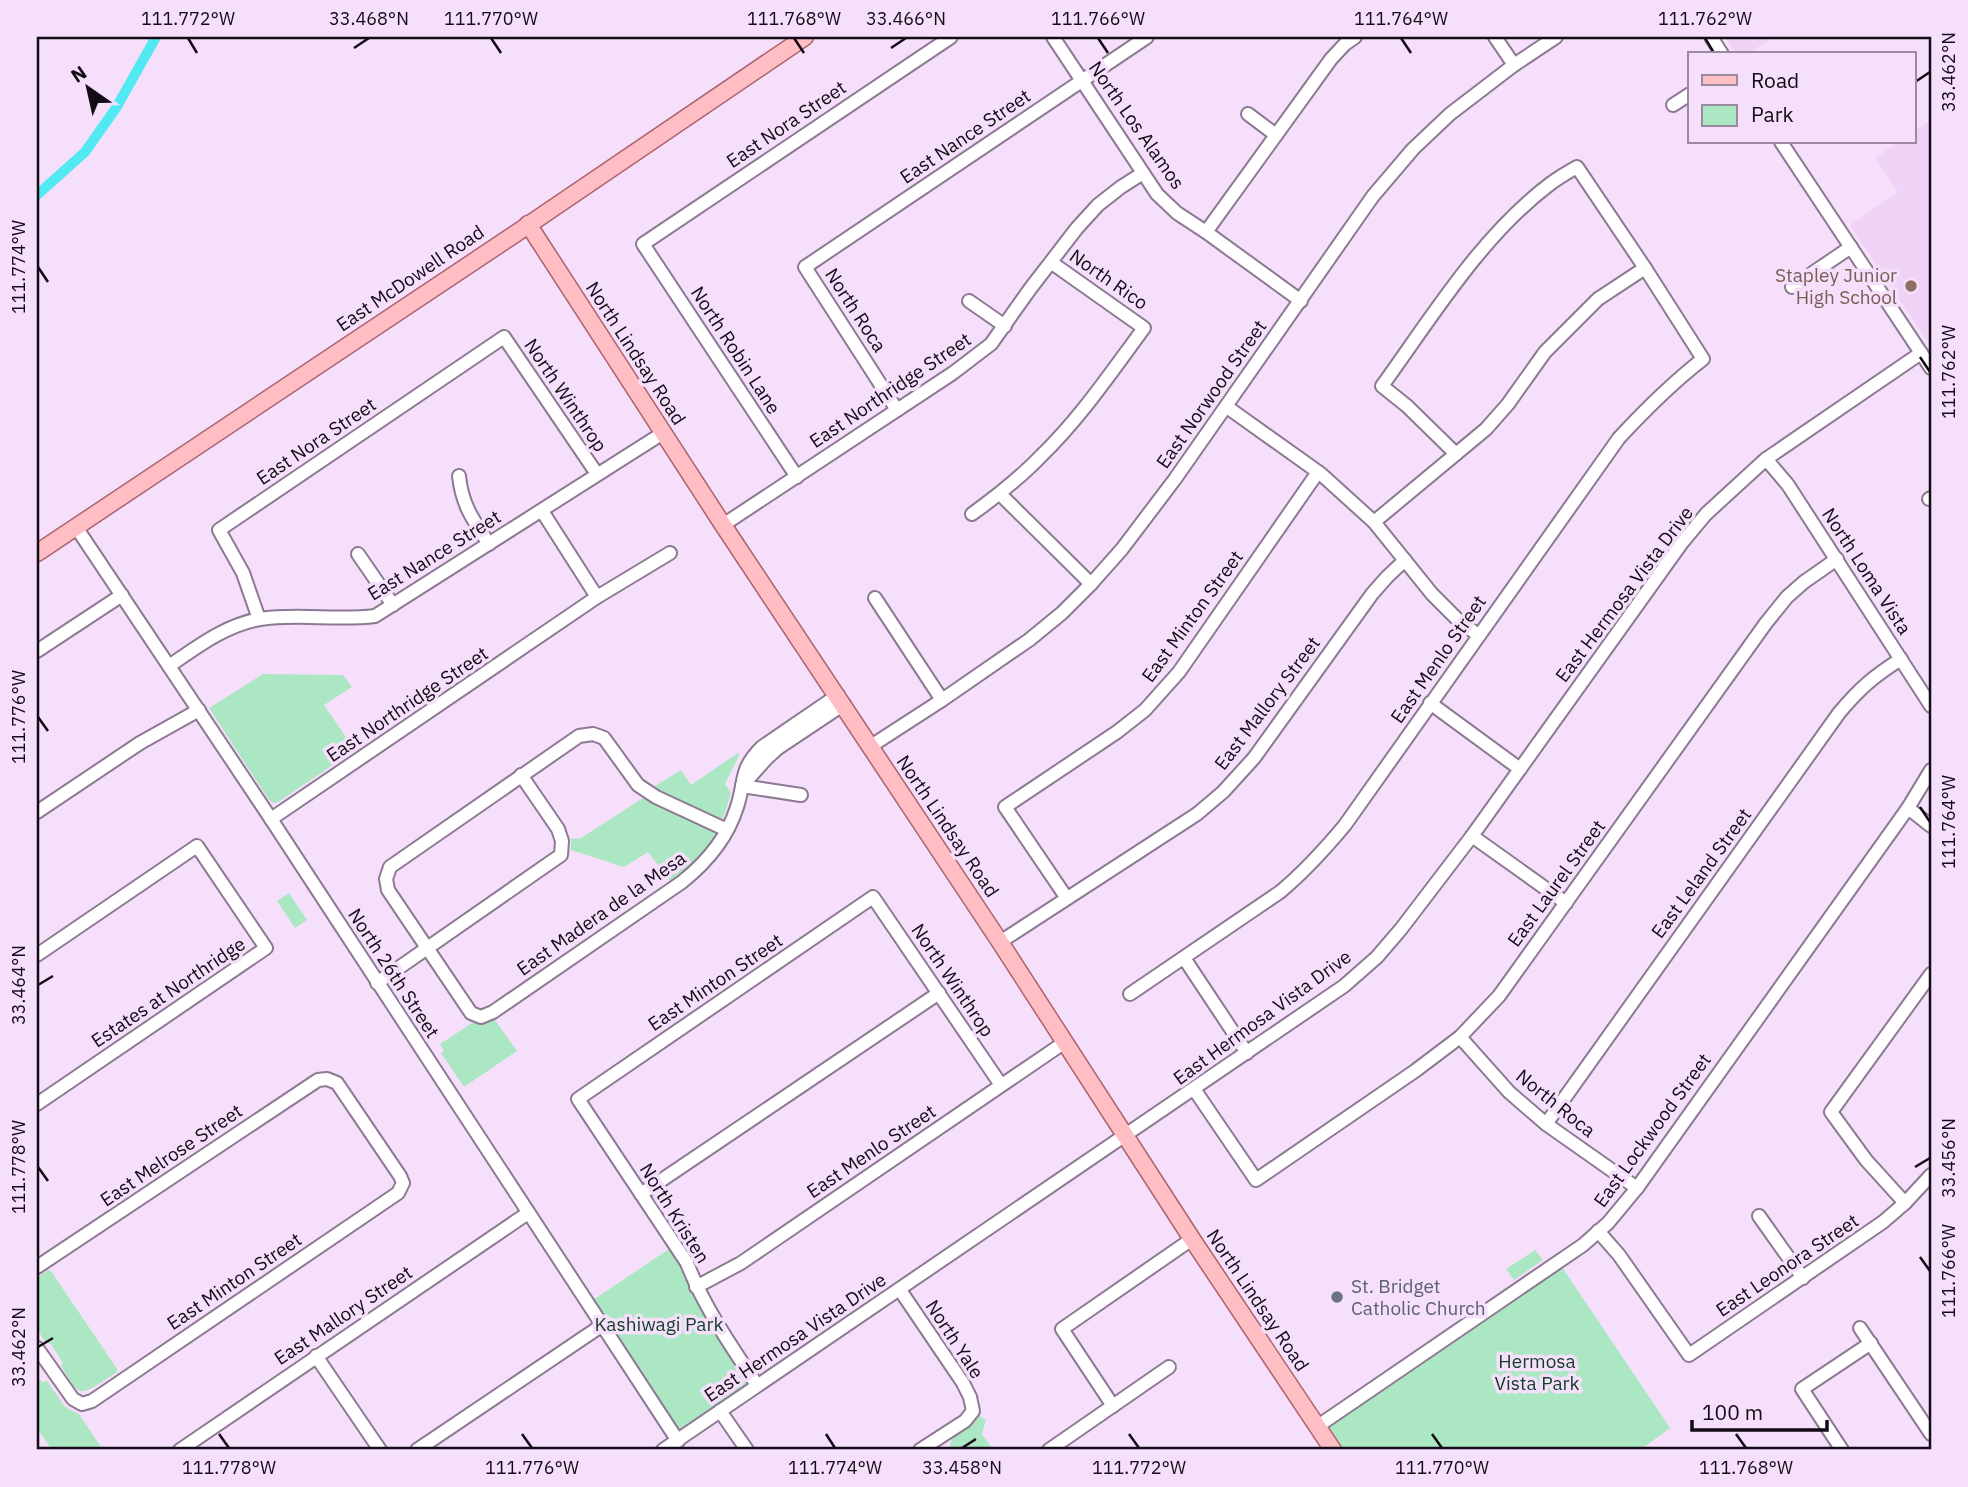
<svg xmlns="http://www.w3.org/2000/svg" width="1968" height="1487" font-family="'IBM Plex Sans',sans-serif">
	<rect width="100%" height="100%" fill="#f6dffb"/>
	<g fill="#efd3f6">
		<polygon points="1725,37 1774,37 1747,54 1737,54"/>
		<polygon points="1931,120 1931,347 1850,225 1898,192 1875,158 1899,142 1914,142 1914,132"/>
	</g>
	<g fill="#ace7c4">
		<polygon points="263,674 343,675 352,687 324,705 355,750 278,802 274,803 269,800 209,708"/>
		<path d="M738,753L739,756L725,784L731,793C720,833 706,857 670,881L648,852L624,867L571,850V839L581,838L643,798L655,786L681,770L691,785Z"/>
		<polygon points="289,893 307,920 295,928 277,901"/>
		<polygon points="495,1020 517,1051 464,1087 441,1053 444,1050 440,1044 475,1021 485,1023"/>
		<polygon points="675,1245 757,1385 678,1441 587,1304"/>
		<polygon points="1535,1250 1543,1260 1514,1280 1506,1269"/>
		<polygon points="1558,1261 1670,1428 1640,1450 1333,1450 1318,1426"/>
		<path d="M48,1270L51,1271L117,1369V1372C108,1377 86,1396 78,1390C71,1385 66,1373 61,1366L63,1363L51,1344L46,1343L37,1329V1278Z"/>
		<polygon points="37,1378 43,1382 47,1381 63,1404 68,1409 79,1414 103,1450 52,1450 37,1428"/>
		<polygon points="977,1414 986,1420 982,1434 993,1450 953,1450 950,1446 952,1438 970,1426"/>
	</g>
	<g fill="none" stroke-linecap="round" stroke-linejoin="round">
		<polyline stroke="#51e9f2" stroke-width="10" points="37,195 85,152 116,108 156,37"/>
		<defs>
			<g id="minor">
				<polyline points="1053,37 1157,194 1177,213 1206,232 1301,301"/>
				<polyline points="1495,37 1514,65"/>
				<polyline points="1711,37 1722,54"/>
				<polyline points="1673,105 1690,94"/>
				<polyline points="1248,114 1276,135"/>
				<polyline points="1781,142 1931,368"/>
				<polyline points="1206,232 1331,59 1345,44 1355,37"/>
				<polyline points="1792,287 1851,247"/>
				<polyline points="969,301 1005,326"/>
				<polyline points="1227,407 1321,474 1374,522 1432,594 1457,619 1478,635"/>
				<polyline points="897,410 805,267 1147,37"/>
				<polyline points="1766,459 1788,485 1931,706"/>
				<path d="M459,476C462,505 473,520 489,544"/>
				<polyline points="797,477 643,244 951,37"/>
				<polyline points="1000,494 1091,584"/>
				<polyline points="1929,499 1931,498"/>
				<polyline points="542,511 597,597"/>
				<path d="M972,514C997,496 1021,477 1042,455C1081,417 1112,371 1144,328L1052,263"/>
				<polyline points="1374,522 1486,429 1508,404 1545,352 1598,299 1645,268"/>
				<polyline points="723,525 953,373 991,344 1030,289 1077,228 1098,205 1121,187 1143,173"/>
				<polyline points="76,527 271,819 678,1441"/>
				<polyline points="358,554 393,605"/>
				<polyline points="875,598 942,700"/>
				<polyline points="259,619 243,573 219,530 504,337 597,474"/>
				<polyline points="37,651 122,595"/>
				<path d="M169,666C197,647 225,625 260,619C298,613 337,621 375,616L663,433"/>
				<polyline points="1430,703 1520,769"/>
				<polyline points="871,746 942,700 1029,640 1062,613 1091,584 1122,549 1175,479 1373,196 1413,149 1450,114 1514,65 1556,37"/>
				<polyline points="742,786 767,758 778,748 844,704"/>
				<polyline points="742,786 801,795"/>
				<polyline points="1908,808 1931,826"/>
				<polyline points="37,812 140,743 199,710"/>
				<polyline points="271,819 597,597 670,553"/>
				<path d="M727,830L656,797L638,785L604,738L593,734L579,736L390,867L386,879L388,890L471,1013L481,1017L493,1012L682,882C707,862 727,839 737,807C746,779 739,770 762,747L838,695"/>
				<polyline points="1472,836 1566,903"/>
				<polyline points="1066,897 1005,807 1117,732 1145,710 1179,672 1318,472"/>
				<polyline points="1000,942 1197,814 1223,792 1254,758 1372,594 1387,577 1405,560"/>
				<polyline points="37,955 197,846 266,948 37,1104"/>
				<polyline points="1184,958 1247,1053"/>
				<polyline points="377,983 561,855 562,841 558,829 521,775"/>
				<path d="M1130,994L1280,892C1304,872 1325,849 1345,825L1619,438C1645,410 1672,383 1703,359L1645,268L1577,167C1568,172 1558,178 1550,184C1481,236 1432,317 1382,386L1407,406L1456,454"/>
				<polyline points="1460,1037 1509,1092 1546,1124 1637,1188"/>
				<polyline points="1194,1089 1256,1180 1415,1071 1460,1037 1499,996 1766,623 1787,597 1804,582 1837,559"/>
				<path d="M1546,1124L1839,713C1860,688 1874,676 1901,659"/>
				<polyline points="641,1194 939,993"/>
				<polyline points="1905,1203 1866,1160 1831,1112 1931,974"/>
				<polyline points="1759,1216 1803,1278"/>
				<polyline points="1598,1231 1619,1255 1689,1355 1883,1222 1905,1203 1931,1175"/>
				<polyline points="37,1267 318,1080 327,1079 337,1083 400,1176 403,1183 398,1193 92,1401 82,1404 73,1399 37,1348"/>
				<polyline points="696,1287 741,1263 1065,1042"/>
				<polyline points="900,1290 963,1383 970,1397 973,1411 965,1421 920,1450"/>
				<polyline points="1860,1328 1931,1434"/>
				<polyline points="316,1356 380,1450"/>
				<path d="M757,1385C731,1346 704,1307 687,1263L578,1099L873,897L1001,1085"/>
				<polyline points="1113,1406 1062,1329 1192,1239"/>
				<polyline points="720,1411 747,1450"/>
				<polyline points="1318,1426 1583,1245 1608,1223 1637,1188 1908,808 1931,770"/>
				<polyline points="180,1450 528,1213"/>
				<polyline points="417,1450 601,1326"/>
				<polyline points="663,1450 1344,986 1377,957 1401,929 1472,836 1681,544 1706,514 1766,459 1921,353"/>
				<polyline points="1049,1450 1169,1367"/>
				<polyline points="1842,1450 1802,1389 1871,1343"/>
			</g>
			<g id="major">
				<polyline points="528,224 723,525 1000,942 1192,1239 1333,1450"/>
				<polyline points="37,553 512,236 805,37"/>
			</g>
		</defs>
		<use href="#minor" stroke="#8d7992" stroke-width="16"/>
		<use href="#major" stroke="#ac636d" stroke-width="19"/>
		<use href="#minor" stroke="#fff" stroke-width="12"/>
		<use href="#major" stroke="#febec4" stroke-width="16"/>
	</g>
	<path fill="none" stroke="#130b15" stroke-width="2.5" d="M188,38L197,53M491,38L501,53M794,38L804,53M1098,38L1108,53M1401,38L1411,53M1705,38L1714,53M354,48L369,38M891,48L906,38M1915,82L1930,72M38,267L48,282M1920,357L1930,372M38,717L48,731M1920,807L1930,822M38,985L53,976M38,1167L48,1181M1915,1167L1930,1158M1920,1257L1930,1271M38,1347L53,1338M219,1434L229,1448M522,1434L532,1448M826,1434L835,1448M1129,1434L1139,1448M1432,1434L1442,1448M1736,1434L1746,1448M962,1448L976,1439"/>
	<circle fill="#8d6e63" stroke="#f6dffb" stroke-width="2.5" cx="1911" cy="286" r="7"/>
	<circle fill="#6b7280" stroke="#f6dffb" stroke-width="2.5" cx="1337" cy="1297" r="7"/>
	<g text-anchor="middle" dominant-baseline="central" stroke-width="7" stroke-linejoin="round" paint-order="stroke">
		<g font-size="19" fill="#130b15" stroke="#f6dffb">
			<text transform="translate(786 124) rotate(-34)">East Nora Street</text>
			<text transform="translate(1137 125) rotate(55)">North Los Alamos</text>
			<text transform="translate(965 136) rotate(-34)">East Nance Street</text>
			<text transform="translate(410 278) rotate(-34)">East McDowell Road</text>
			<text transform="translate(1109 279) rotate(35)">North Rico</text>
			<text transform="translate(856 310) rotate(57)">North Roca</text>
			<text transform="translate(736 350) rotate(57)">North Robin Lane</text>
			<text transform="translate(636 353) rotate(57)">North Lindsay Road</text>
			<text transform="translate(890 390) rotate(-34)">East Northridge Street</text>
			<text transform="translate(1211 394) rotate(-55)">East Norwood Street</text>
			<text transform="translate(566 395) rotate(56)">North Winthrop</text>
			<text transform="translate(316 441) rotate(-34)">East Nora Street</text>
			<text transform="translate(434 555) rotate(-32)">East Nance Street</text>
			<text transform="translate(1867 571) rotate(57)">North Loma Vista</text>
			<text transform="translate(1624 594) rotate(-53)">East Hermosa Vista Drive</text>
			<text transform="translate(1192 616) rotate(-54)">East Minton Street</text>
			<text transform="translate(1438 659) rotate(-55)">East Menlo Street</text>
			<text transform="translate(1267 703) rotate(-53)">East Mallory Street</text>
			<text transform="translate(407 704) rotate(-34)">East Northridge Street</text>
			<text transform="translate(948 826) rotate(56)">North Lindsay Road</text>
			<text transform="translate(1701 873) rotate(-54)">East Leland Street</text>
			<text transform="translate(1556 883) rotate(-54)">East Laurel Street</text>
			<text transform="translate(601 913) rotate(-35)">East Madera de la Mesa</text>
			<text transform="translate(394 973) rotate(57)">North 26th Street</text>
			<text transform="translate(953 980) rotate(56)">North Winthrop</text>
			<text transform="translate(715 982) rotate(-34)">East Minton Street</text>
			<text transform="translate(168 992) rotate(-34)">Estates at Northridge</text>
			<text transform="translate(1262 1017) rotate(-36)">East Hermosa Vista Drive</text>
			<text transform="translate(1556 1103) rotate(39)">North Roca</text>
			<text transform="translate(1652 1130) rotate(-54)">East Lockwood Street</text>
			<text transform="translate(871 1151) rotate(-34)">East Menlo Street</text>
			<text transform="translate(171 1155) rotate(-34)">East Melrose Street</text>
			<text transform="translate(675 1213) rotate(58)">North Kristen</text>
			<text transform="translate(1787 1265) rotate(-34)">East Leonora Street</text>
			<text transform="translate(234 1281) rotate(-34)">East Minton Street</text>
			<text transform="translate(1258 1300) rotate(56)">North Lindsay Road</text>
			<text transform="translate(343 1315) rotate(-34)">East Mallory Street</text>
			<text transform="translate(795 1337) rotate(-34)">East Hermosa Vista Drive</text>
			<text transform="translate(955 1339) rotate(57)">North Yale</text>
		</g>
		<g font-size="19" fill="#785e54" stroke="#f6dffb" text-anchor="end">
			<text x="1897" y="275">Stapley Junior<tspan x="1897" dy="22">High School</tspan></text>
		</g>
		<g font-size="19" fill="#5b616d" stroke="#f6dffb" text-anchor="start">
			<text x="1351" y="1286">St. Bridget<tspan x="1351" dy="22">Catholic Church</tspan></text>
		</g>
		<g font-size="19" fill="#113e28" stroke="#f6dffb">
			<text x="659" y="1324">Kashiwagi Park</text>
			<text x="1537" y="1361">Hermosa<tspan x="1537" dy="22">Vista Park</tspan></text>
		</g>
	</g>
	<rect width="1968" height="1487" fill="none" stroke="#f6dffb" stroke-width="77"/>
	<rect x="1688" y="52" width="228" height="91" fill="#f6dffb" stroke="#9b8a9f" stroke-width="2"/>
	<rect x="1702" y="75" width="35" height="10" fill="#febec4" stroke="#9b8a9f" stroke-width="2"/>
	<text x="1751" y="88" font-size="21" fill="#130b15">Road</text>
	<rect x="1702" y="105" width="35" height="21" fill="#ace7c4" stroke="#9b8a9f" stroke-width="2"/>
	<text x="1751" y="122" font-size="21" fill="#130b15">Park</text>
	<g transform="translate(88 88) rotate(326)" stroke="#f6dffb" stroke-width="5" paint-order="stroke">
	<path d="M0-5L12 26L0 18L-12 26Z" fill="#130b15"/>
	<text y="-10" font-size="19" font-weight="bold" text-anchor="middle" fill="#130b15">N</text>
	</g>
	<path d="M1692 1420v10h135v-10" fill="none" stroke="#130b15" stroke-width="3.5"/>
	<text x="1702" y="1420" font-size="21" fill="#130b15" stroke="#f6dffb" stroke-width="5" paint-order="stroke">100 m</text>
	<rect x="38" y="38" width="1892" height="1410" fill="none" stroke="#130b15" stroke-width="2.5"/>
	<g font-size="18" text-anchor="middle" fill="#130b15">
		<text x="188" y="25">111.772°W</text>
		<text x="369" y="25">33.468°N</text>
		<text x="491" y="25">111.770°W</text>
		<text x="794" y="25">111.768°W</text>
		<text x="906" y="25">33.466°N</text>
		<text x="1098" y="25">111.766°W</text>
		<text x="1401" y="25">111.764°W</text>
		<text x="1705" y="25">111.762°W</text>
		<text transform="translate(1949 72) rotate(-90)" y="6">33.462°N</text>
		<text transform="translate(19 267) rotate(-90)" y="6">111.774°W</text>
		<text transform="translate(1949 372) rotate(-90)" y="6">111.762°W</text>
		<text transform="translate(19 717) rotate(-90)" y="6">111.776°W</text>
		<text transform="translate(1949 822) rotate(-90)" y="6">111.764°W</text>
		<text transform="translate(19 985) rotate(-90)" y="6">33.464°N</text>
		<text transform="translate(1949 1158) rotate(-90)" y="6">33.456°N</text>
		<text transform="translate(19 1167) rotate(-90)" y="6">111.778°W</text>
		<text transform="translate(1949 1271) rotate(-90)" y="6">111.766°W</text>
		<text transform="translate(19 1347) rotate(-90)" y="6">33.462°N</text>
		<text x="229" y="1474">111.778°W</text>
		<text x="532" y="1474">111.776°W</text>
		<text x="835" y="1474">111.774°W</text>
		<text x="962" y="1474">33.458°N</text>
		<text x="1139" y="1474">111.772°W</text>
		<text x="1442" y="1474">111.770°W</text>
		<text x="1746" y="1474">111.768°W</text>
	</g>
</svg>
